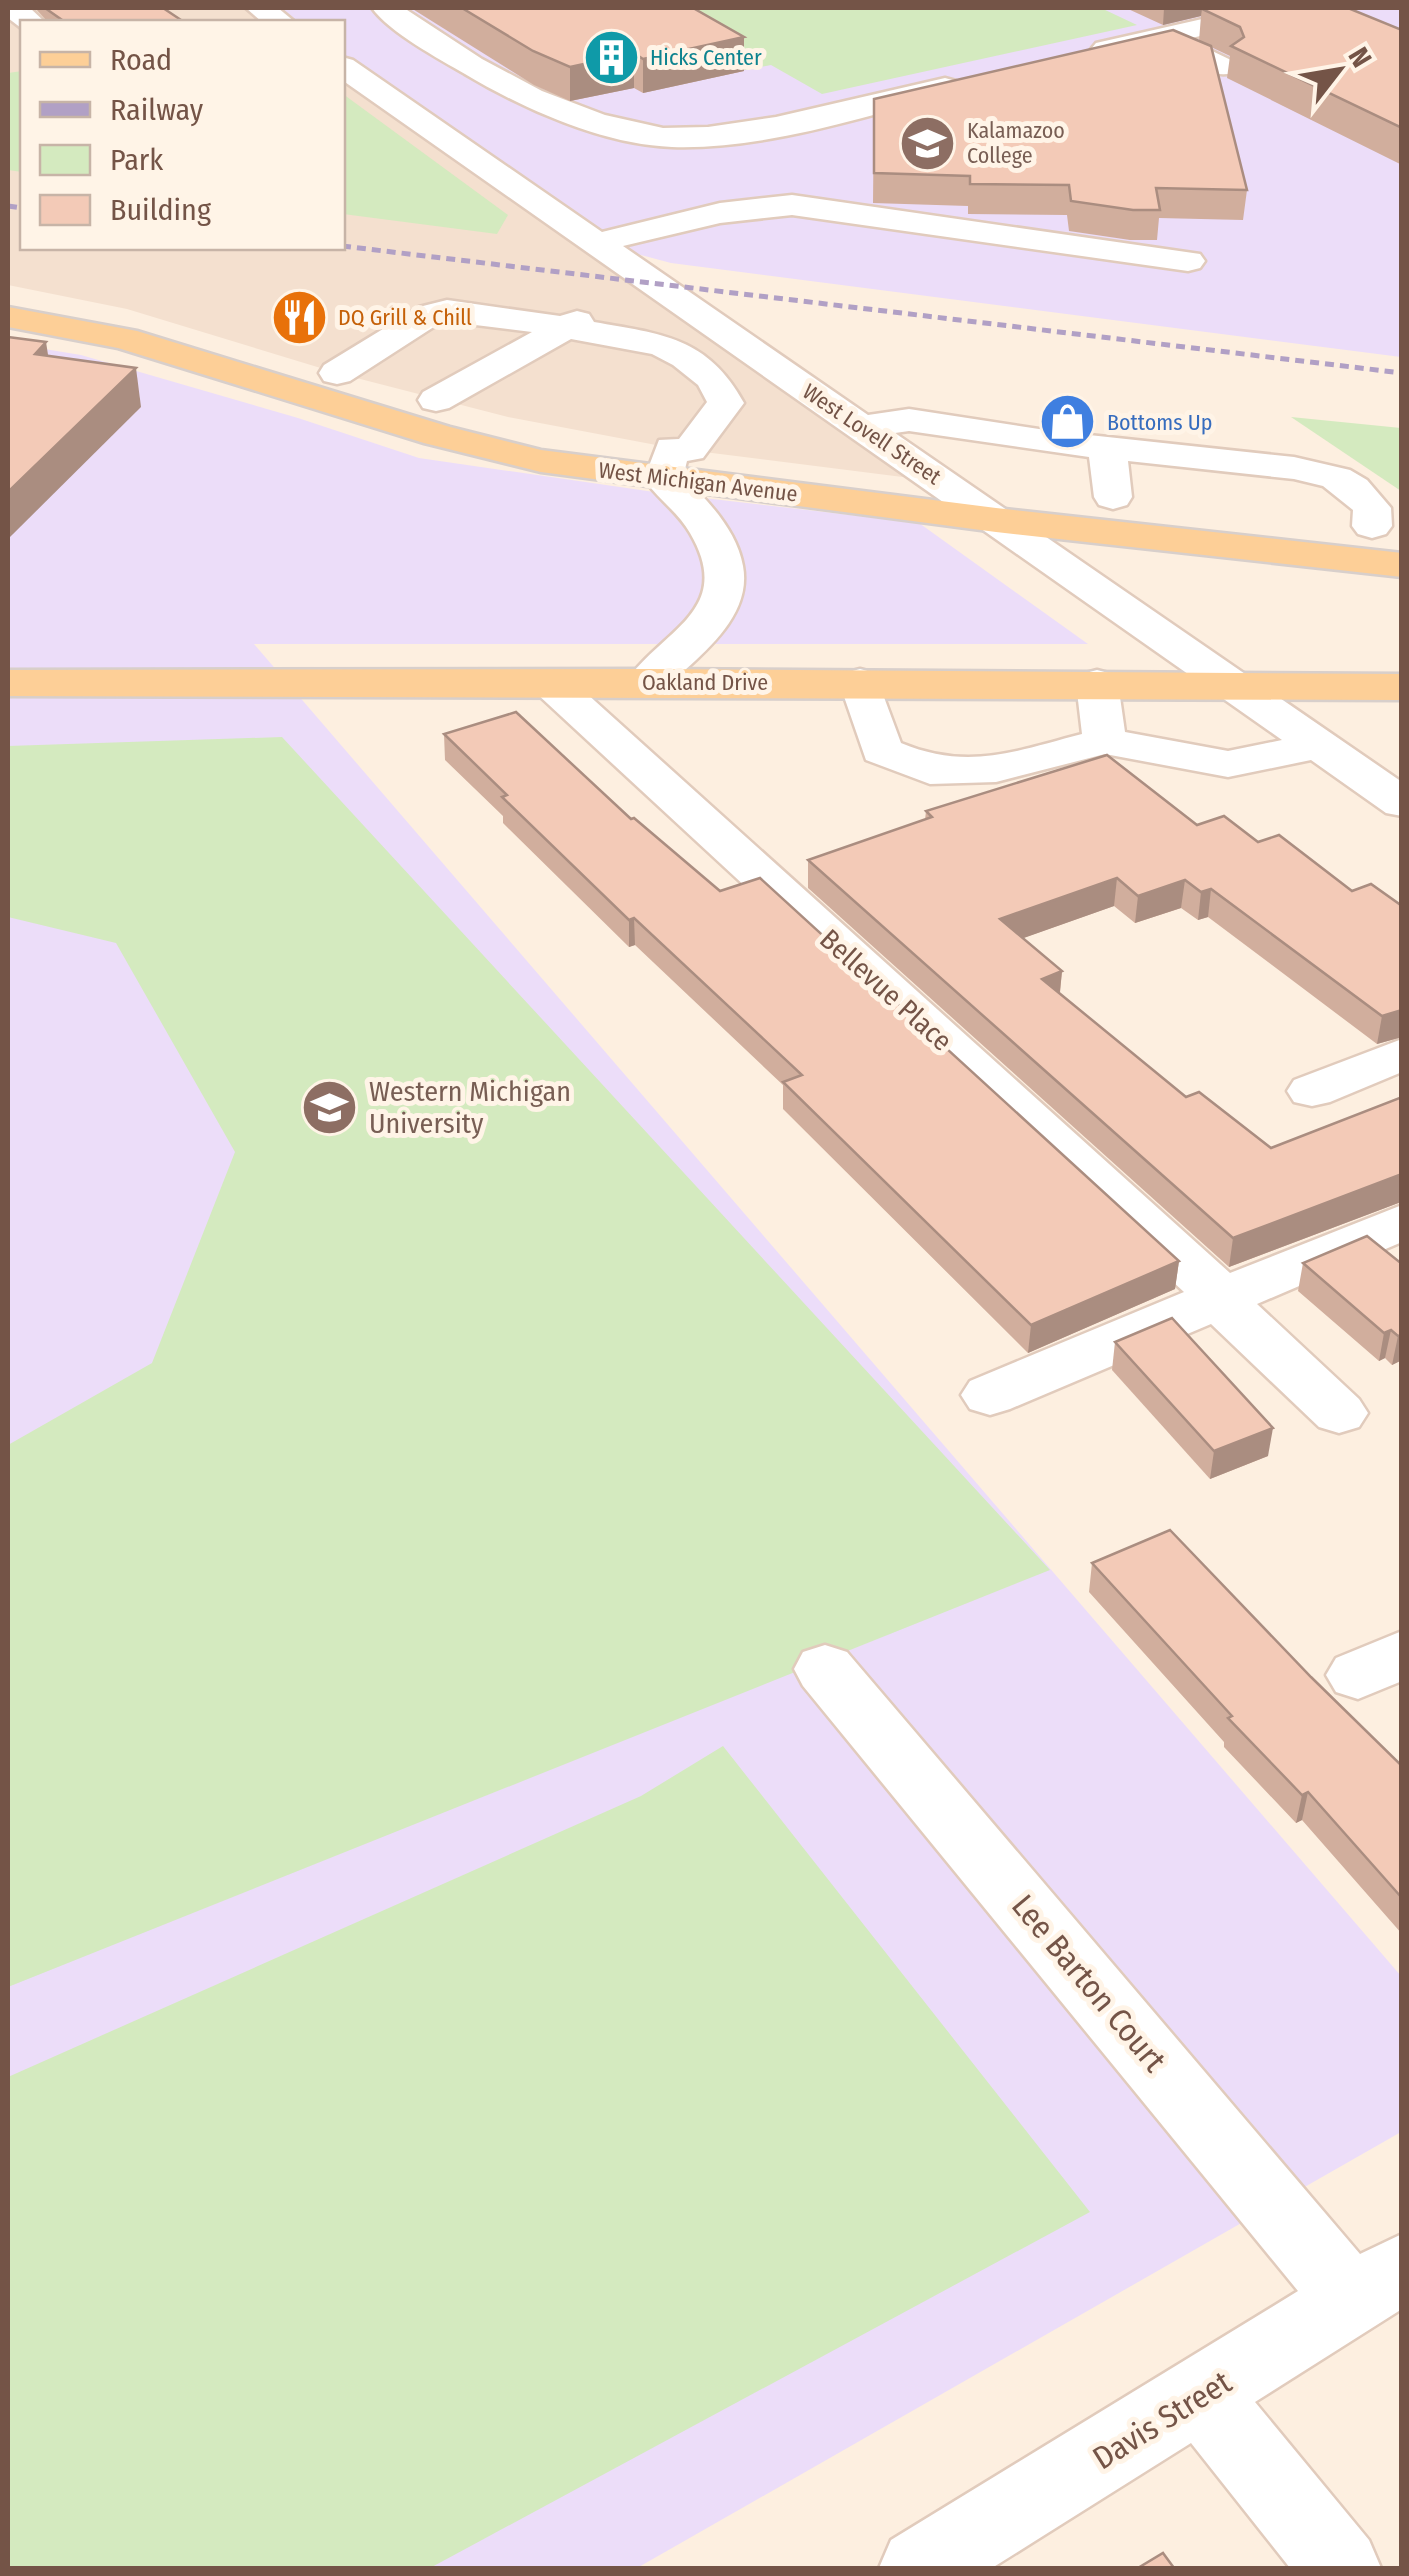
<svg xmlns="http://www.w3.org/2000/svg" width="1409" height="2576" font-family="'Fira Sans Condensed',sans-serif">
	<rect width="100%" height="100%" fill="#fdefe0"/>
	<polygon fill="#f4e0cf" points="8,8 260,8 281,22 22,22 22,248 342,248 343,66 942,482 672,448 508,417 337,373 127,309 8,285"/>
	<g fill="#ecddf9">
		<polygon points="260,8 1401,8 1401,357 671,263 596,243 343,66 342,22 281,22"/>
		<polygon points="8,343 81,355 298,418 419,458 661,493 919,523 1088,644 254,644 1401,1976 1401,2132 637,2568 8,2568"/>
	</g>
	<g fill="#d4eabf">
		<polygon points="624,8 1101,8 1137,25 822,94 771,65 745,70"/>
		<polygon points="22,71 22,172 8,170 8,73"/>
		<polygon points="343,94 508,215 497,234 343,214"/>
		<polygon points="1291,417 1401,428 1401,491"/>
		<polygon points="282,737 1050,1570 8,1987 8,1445 152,1363 235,1152 116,943 8,917 8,746"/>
		<polygon points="723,1746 1090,2212 430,2568 8,2568 8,2077 641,1796"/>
	</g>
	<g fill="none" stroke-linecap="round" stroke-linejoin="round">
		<defs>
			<g id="minor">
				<polygon points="8,8 30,8 45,22 22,22 21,28 8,18"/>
				<polygon points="246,8 278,8 295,22 262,22"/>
				<path d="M372,8H404L482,59L542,91L605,115L663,128L708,127L776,117L945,78L956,81L960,87L956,93C865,116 766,150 672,147C603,145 522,108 465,74C439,59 389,32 372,8Z"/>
				<path d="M1251,8H1301L1297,14L1187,39L1233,61L1237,67L1233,73C1205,80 1184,55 1158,48C1139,43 1117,60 1096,55L1091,49L1096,43Z"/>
				<path d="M342,57L353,60L602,232L720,203L792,195L1200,254L1205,261L1200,268L1188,271L792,215L720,223L623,246L868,415L909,409L1052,431L1294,457L1350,470L1367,480L1391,508L1392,526L1386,534L1372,538L1358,534L1352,526L1353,510L1323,486L1294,479L1128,461L1132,497L1127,505L1113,509L1099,505L1094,497L1089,457L909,431L895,433L1402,782V816L1386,813L1311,760L1228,777L1105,754L996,782L930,784L866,760L839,682L845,673L860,669L875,673L901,743C968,771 1016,751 1082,734L1076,683L1082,674L1097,670L1112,674L1118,683L1125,732L1228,751L1282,740L342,80Z"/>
				<path d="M447,300L560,316L577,311L589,314L594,322C662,334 708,337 744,403L703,458L687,461L683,477C708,500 737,531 743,566C751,609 715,643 685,670C678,676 670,686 662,691C652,696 642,694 632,691L626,682C661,630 736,611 690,533C678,512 657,498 644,479L659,440L679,439L707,402L698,385L673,365L652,354L571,339L449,408L436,411L423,408L418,400L423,392L532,332L443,321L350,381L337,384L324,381L319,373L324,365L419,307Z"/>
				<polygon points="550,670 565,674 1230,1273 1402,1205 1402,1242 1257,1304 1359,1399 1368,1413 1359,1427 1339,1433 1319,1427 1211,1324 1010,1409 990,1415 970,1409 961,1395 970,1381 1184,1292 535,692 529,683 535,674"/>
				<polygon points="1402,1039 1402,1072 1330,1102 1312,1106 1294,1102 1287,1091 1294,1080"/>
				<polygon points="1402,1631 1402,1681 1358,1699 1336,1692 1326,1675 1336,1658"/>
				<polygon points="825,1645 847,1652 1360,2254 1402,2234 1402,2309 1255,2402 1369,2540 1381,2568 1290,2568 1191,2443 992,2568 879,2568 891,2540 1298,2291 803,1686 794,1669 803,1652"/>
			</g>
			<g id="major">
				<polygon points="8,307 137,331 450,427 541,450 996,508 1402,553 1402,577 996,532 541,472 424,443 118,348 8,327"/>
				<polygon points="647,669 1402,674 1402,700 8,696 8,670"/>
			</g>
		</defs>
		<use href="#minor" stroke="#e1cbbc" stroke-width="5"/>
		<use href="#major" stroke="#d8cfcb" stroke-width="5"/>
		<use href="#minor" fill="#fff" fill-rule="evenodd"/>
		<use href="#major" fill="#fdcf97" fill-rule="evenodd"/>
		<g stroke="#b1a0c5" stroke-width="5" stroke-dasharray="9 6" stroke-linecap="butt">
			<polyline points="8,206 22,208"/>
			<polyline points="342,246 1402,373"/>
		</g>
	</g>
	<g fill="#d1ae9d">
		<polygon points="35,8 163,8 181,20 181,22 48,22"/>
		<polygon points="411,8 693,8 744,37 744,71 643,93 634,88 570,101 534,85"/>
		<polygon points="1126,8 1348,8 1402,30 1402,165 1227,78 1230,56 1211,47 1247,190 1243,220 1159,218 1157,240 1130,240 1069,231 1067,215 968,214 968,206 873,203 874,99 1199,41 1201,16 1163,25"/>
		<polygon points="444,734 631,819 1179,1261 1175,1289 1028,1353 783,1109 783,1085 635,945 629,947 503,823 503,816 445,760"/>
		<polygon points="926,811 1197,825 1224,816 1402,1037 1377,1044 1208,917 1198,920 1181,908 1135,923 1114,906 1023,938 1062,971 1060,993 1186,1097 1271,1148 1402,1097 1402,1203 1401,1202 1229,1267 808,888 808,860 925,820"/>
		<polygon points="1303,1263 1402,1264 1402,1360 1392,1365 1385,1358 1379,1361 1298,1291"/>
		<polygon points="1115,1342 1268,1456 1210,1479 1112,1370"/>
		<polygon points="1092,1563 1311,1677 1402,1766 1402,1934 1302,1820 1296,1823 1224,1747 1224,1742 1089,1592"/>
	</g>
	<g fill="#aa8d80">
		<polygon points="1164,8 1243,8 1202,9 1201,16 1163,25"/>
		<polygon points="744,37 744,71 643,93 643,59"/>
		<polygon points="634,53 634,88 570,101 570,67"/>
		<polygon points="46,342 52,380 35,354"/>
		<polygon points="136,368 141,407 8,539 8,492"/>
		<polygon points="1117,878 1114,906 998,947 1000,919"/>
		<polygon points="1185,880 1181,908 1135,923 1138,896"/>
		<polygon points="1211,889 1208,917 1198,920 1201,892"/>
		<polygon points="634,918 635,945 629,947 629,920"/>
		<polygon points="1062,971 1059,1000 1042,979"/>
		<polygon points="1402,1010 1402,1037 1377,1044 1382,1016"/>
		<polygon points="1402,1174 1401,1202 1229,1267 1233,1238"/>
		<polygon points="1179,1261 1175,1289 1028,1353 1031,1325"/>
		<polygon points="1391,1330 1385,1358 1379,1361 1384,1333"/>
		<polygon points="1402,1335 1402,1360 1392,1365 1398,1336"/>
		<polygon points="1273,1428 1268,1456 1210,1479 1214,1451"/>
		<polygon points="1308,1792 1302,1820 1296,1823 1302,1795"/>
	</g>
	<g fill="#f3cab7" stroke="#aa8d80" stroke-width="2.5">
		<polygon points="45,8 163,8 181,20 169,22 65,22"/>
		<polygon points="462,8 693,8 744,37 643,59 634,53 570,67 533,51"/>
		<polygon points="1209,8 1348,8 1402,30 1402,128 1231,46 1244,37 1240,27 1202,9"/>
		<polygon points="1173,30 1211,46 1247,190 1156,188 1160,210 1133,210 1071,201 1069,185 970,184 970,176 874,173 874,99"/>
		<polygon points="8,337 46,342 35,354 136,368 8,492"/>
		<polygon points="516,712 631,819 634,818 720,891 760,878 1179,1261 1031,1325 783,1082 802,1075 634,918 629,920 502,797 507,795 444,734"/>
		<polygon points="1107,755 1197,825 1224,816 1258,842 1279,835 1352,891 1371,884 1402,906 1402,1010 1382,1016 1211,889 1201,892 1185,880 1138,896 1117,878 1000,919 1062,971 1042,979 1186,1097 1199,1092 1271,1148 1402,1097 1402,1174 1233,1238 808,860 932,817 926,811"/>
		<polygon points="1367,1236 1402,1264 1402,1335 1398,1336 1391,1330 1384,1333 1303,1263"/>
		<polygon points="1172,1318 1273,1428 1214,1451 1115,1342"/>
		<polygon points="1170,1530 1311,1677 1402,1766 1402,1898 1308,1792 1302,1795 1228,1718 1232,1716 1092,1563"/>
		<polygon points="1163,2553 1174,2568 1138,2568"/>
	</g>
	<defs>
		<symbol id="building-disc" viewBox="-11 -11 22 22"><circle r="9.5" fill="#0f9aa8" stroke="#fff4e7"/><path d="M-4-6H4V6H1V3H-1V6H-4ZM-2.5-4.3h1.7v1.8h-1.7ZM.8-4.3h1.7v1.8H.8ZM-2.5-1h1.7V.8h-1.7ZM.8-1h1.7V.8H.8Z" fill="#fff"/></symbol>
		<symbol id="university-disc" viewBox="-11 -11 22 22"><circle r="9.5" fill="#8d6e63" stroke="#fff4e7"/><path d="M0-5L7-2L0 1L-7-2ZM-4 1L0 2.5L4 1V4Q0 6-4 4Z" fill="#fff"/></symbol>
		<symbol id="restaurant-disc" viewBox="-11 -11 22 22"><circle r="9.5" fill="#e8710a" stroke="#fff4e7"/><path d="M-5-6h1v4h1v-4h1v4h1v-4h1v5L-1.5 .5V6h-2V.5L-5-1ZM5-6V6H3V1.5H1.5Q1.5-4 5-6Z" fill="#fff"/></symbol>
		<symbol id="shop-disc" viewBox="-11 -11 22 22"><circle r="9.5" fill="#3f7fe0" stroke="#fff4e7"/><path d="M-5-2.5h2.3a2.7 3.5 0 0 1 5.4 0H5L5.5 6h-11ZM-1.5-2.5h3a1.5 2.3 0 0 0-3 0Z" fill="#fff"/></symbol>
	</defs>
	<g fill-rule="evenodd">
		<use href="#building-disc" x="580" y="26" width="63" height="63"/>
		<use href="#university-disc" x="896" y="112" width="63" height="63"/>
		<use href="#restaurant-disc" x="268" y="286" width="63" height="63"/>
		<use href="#shop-disc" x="1036" y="390" width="63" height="63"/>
		<use href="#university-disc" x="298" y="1076" width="63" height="63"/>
	</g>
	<g text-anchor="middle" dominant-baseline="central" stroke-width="10" stroke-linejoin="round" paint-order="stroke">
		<g font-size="22" fill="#0d838f" stroke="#fff4e7" text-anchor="start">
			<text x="650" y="57">Hicks Center</text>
		</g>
		<g font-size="22" fill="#785e54" stroke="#fff4e7" text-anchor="start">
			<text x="967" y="130">Kalamazoo<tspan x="967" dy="25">College</tspan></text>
		</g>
		<g font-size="22" fill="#c56008" stroke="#fff4e7" text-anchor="start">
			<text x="338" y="317">DQ Grill &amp; Chill</text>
		</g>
		<g font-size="22" fill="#366cbe" stroke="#fff4e7" text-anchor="start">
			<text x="1107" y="422">Bottoms Up</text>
		</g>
		<g font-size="22" fill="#745447" stroke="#fff4e7">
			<text transform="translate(872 434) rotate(34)">West Lovell Street</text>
			<text transform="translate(698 482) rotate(7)">West Michigan Avenue</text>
			<text x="705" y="682">Oakland Drive</text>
		</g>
		<g font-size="28" fill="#745447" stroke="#fff4e7">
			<text transform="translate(886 990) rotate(42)">Bellevue Place</text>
		</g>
		<g font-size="28" fill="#785e54" stroke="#fff4e7" text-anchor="start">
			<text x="369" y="1091">Western Michigan<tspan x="369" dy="32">University</tspan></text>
		</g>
		<g font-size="32" fill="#745447" stroke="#fff4e7">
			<text transform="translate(1089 1983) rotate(50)">Lee Barton Court</text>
			<text transform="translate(1162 2420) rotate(-32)">Davis Street</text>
		</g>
	</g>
	<rect width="1409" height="2576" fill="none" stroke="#745447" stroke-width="20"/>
	<rect x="20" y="20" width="325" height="230" fill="#fff4e7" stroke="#c7b4a7" stroke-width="2.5"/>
	<rect x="40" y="52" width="50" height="15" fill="#fdcf97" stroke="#c7b4a7" stroke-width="2.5"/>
	<text x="110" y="70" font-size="30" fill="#745447">Road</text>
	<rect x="40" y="102" width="50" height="15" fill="#b1a0c5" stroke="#c7b4a7" stroke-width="2.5"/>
	<text x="110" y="120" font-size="30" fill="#745447">Railway</text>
	<rect x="40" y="145" width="50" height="30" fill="#d4eabf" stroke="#c7b4a7" stroke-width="2.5"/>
	<text x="110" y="170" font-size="30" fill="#745447">Park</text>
	<rect x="40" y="195" width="50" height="30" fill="#f3cab7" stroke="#c7b4a7" stroke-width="2.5"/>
	<text x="110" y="220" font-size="30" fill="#745447">Building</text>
	<g transform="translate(1339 70) rotate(59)" stroke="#fff4e7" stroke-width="8" paint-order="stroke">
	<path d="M0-8L18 38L0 25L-18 38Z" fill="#745447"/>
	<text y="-15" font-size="28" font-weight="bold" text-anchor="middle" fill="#745447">N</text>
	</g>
</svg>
